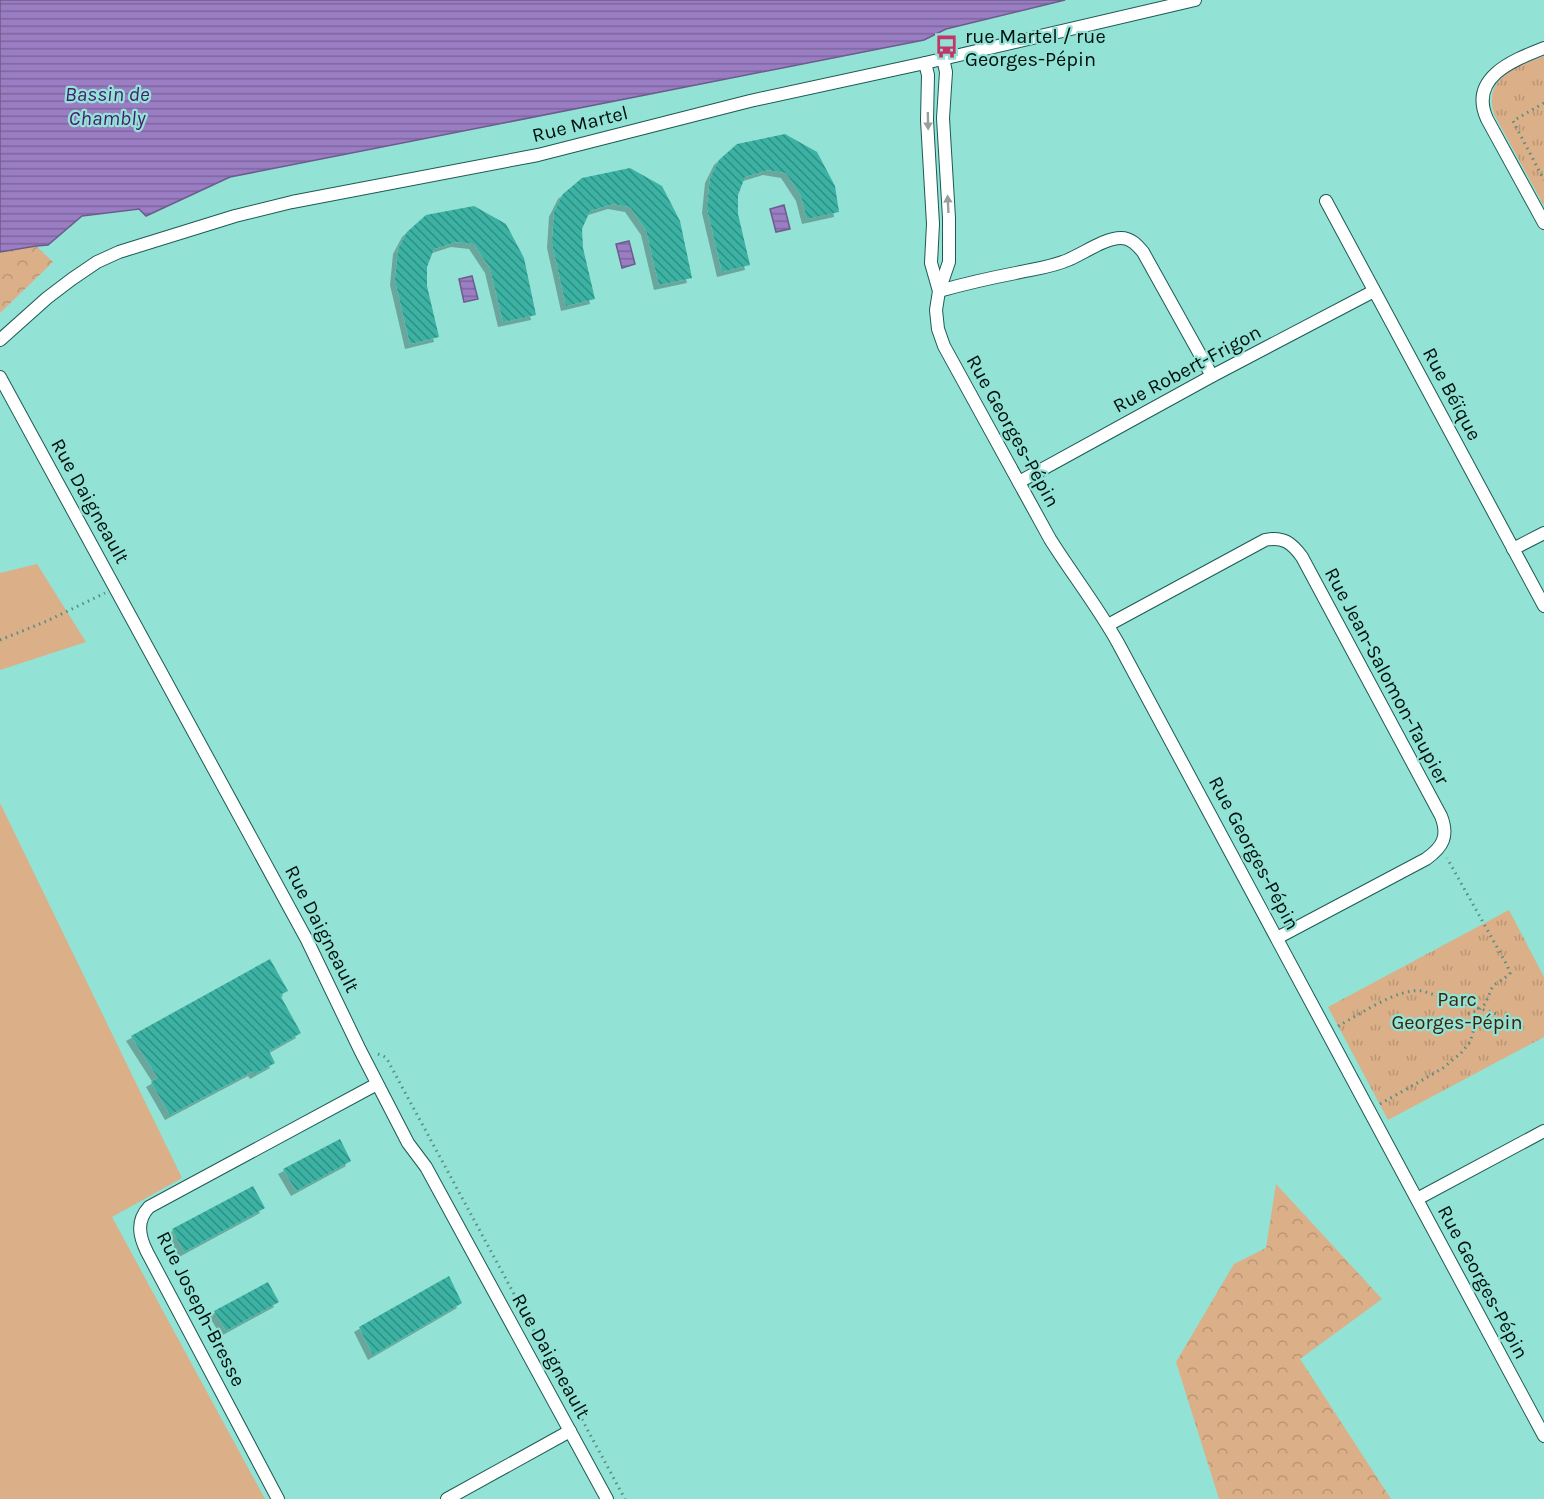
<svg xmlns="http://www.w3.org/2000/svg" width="1544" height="1499" font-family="Karla,sans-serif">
	<defs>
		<pattern id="forest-crowns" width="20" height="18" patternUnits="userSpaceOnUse" patternTransform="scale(1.5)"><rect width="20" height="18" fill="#dbaf88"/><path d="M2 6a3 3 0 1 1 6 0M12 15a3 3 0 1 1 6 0" fill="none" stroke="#ba9674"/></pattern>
		<pattern id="park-tufts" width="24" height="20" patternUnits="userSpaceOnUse" patternTransform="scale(1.5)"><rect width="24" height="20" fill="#dbaf88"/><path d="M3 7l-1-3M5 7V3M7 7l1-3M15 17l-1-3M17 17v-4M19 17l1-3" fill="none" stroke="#ba9674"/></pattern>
		<pattern id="water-rules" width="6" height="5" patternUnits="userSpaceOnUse" patternTransform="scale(1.5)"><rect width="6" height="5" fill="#9b7dc3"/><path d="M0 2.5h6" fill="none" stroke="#7c659d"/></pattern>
		<pattern id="building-back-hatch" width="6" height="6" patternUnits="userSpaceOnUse" patternTransform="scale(1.5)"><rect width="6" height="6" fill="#3bb2a3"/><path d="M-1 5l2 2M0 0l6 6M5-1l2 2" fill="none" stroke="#2f8f83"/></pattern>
		<filter id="shadow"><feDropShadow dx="-5" dy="5" stdDeviation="0" flood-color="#0004"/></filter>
	</defs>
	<rect width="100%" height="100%" fill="#92e2d5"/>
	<g fill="#dbaf88">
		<polygon points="37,564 86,642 0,670 0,573"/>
		<polygon points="0,803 182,1178 112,1217 265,1499 0,1499"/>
	</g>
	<g fill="url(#forest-crowns)">
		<polygon points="36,246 53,262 0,313 0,252"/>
		<polygon points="1276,1184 1382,1299 1300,1359 1391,1499 1219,1499 1176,1362 1234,1264 1266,1248"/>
	</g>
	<g fill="url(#park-tufts)">
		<path d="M1544,56V206L1495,116C1481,79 1516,66 1544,56Z"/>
		<polygon points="1509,910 1544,977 1544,1037 1388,1120 1328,1007"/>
	</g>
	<g fill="url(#water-rules)" stroke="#6c5c8c" stroke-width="1.5">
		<polygon points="0,0 1065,0 946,29 924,40 230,177 146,216 139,209 82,216 48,245 36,246 0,252"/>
		<polygon points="784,205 790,229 776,232 770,209"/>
		<polygon points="629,241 635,264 622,268 616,244"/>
		<polygon points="472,276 478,299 464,302 459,279"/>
	</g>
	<g fill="url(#building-back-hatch)" filter="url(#shadow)">
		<polygon points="785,134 817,152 835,186 839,212 807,219 801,196 786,173 768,170 745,177 738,195 738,214 750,265 722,272 707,208 710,178 719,160 737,144"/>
		<polygon points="630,168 662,186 680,221 692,278 659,285 646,230 630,207 613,204 590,211 582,229 583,248 595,299 566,306 552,243 554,212 563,194 582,178"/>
		<polygon points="474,206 506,224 524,258 536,315 503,322 490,268 474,244 456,242 434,249 427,267 427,286 439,337 410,344 395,280 398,249 407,232 426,215"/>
		<polygon points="270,959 288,991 280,995 301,1033 269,1051 275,1063 255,1074 253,1071 170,1115 151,1082 158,1078 131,1036"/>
		<polygon points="340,1139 351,1161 296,1191 283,1169"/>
		<polygon points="253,1186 265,1208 184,1252 172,1229"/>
		<polygon points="449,1276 462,1303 373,1355 359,1327"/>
		<polygon points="268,1282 279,1302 226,1331 214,1311"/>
	</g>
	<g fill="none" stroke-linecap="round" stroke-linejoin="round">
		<defs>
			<g id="minor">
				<path d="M1544,48C1514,60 1468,77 1487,119L1544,223"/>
				<path d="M943,58L946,72L943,118L949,218V262L939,291L936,310L938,329L944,346L1050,539C1072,574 1098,607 1118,643L1544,1436"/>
				<polyline points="925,63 928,75 927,120 933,224 931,263 939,291"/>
				<polyline points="1326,201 1544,606"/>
				<path d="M939,291C964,284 990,278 1016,273C1034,269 1053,267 1070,259C1084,253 1105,238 1121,238C1131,238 1137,245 1143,252L1212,376"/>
				<polyline points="0,340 47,298 72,279 97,262 119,252 235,216 292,202 538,155 750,101 925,63 1195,0"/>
				<polyline points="0,377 307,940 360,1050 408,1143 426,1167 607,1499"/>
				<polyline points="1019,482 1212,376 1374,291"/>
				<polyline points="1513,549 1544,533"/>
				<path d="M1108,625L1265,540C1283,536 1292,543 1302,557L1441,816C1449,836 1443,847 1426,859L1277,938"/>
				<polyline points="1417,1199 1544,1131"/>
				<path d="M278,1499L147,1252C139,1236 136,1221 149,1207L377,1084"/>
				<polyline points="447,1499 570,1431"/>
			</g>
		</defs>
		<use href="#minor" stroke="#1c5b53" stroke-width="14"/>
		<g stroke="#578d84" stroke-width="3" stroke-dasharray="1.5 4.5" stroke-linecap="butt">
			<polyline points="1544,103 1513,121 1544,180"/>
			<polyline points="0,640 47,621 105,593"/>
			<polyline points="1468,1014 1478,1010"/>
			<path d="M1338,1026C1359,1015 1399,987 1422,991L1497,1014"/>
			<polyline points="378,1054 385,1057 388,1061 625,1499"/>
			<polyline points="1380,1104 1426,1078 1443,1068 1461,1053 1470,1042 1480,1009 1485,1004 1492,988 1494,985 1509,975 1510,973 1507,965 1447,858"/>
		</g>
		<use href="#minor" stroke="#fff" stroke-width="12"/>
	</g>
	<defs><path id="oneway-solid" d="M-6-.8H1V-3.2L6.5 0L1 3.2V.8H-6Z" transform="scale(1.5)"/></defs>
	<g fill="#999f9e">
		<use href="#oneway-solid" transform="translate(928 121) rotate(89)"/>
		<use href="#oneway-solid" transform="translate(948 204) rotate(-93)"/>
	</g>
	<defs>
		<symbol id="bus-bare" viewBox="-9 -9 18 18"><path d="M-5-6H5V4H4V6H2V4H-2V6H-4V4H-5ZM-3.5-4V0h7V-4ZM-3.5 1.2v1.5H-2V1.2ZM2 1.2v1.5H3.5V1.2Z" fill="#c23568" stroke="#92e2d5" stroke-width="2.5" paint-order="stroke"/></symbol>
	</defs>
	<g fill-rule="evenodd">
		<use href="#bus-bare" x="930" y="30" width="33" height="33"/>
	</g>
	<g text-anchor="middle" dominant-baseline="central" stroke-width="4.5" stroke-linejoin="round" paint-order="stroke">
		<g font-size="20" fill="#00100d" stroke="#92e2d5" text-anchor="start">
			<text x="965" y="36">rue Martel / rue<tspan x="965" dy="23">Georges-Pépin</tspan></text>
		</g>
		<g font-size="20" fill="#00100d" stroke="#92e2d5">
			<text transform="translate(580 124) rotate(-14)">Rue Martel</text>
			<text transform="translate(1187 369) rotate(-28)">Rue Robert-Frigon</text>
			<text transform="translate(1452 394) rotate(62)">Rue Béïque</text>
			<text transform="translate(1013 431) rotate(61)">Rue Georges-Pépin</text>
			<text transform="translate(90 501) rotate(61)">Rue Daigneault</text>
			<text transform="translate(1387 676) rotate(62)">Rue Jean-Salomon-Taupier</text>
			<text transform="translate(1254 853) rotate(62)">Rue Georges-Pépin</text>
			<text transform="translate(322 929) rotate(63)">Rue Daigneault</text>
			<text transform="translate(1483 1282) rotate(62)">Rue Georges-Pépin</text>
			<text transform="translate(201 1309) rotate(63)">Rue Joseph-Bresse</text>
			<text transform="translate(551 1356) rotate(61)">Rue Daigneault</text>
		</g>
		<g font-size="20" fill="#3d2409" stroke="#92e2d5">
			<text x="1457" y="999">Parc<tspan x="1457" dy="23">Georges-Pépin</tspan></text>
		</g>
		<g font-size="21" font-style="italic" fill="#481d71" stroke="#92e2d5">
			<text x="107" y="94">Bassin de<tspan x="107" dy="24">Chambly</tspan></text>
		</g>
	</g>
</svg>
